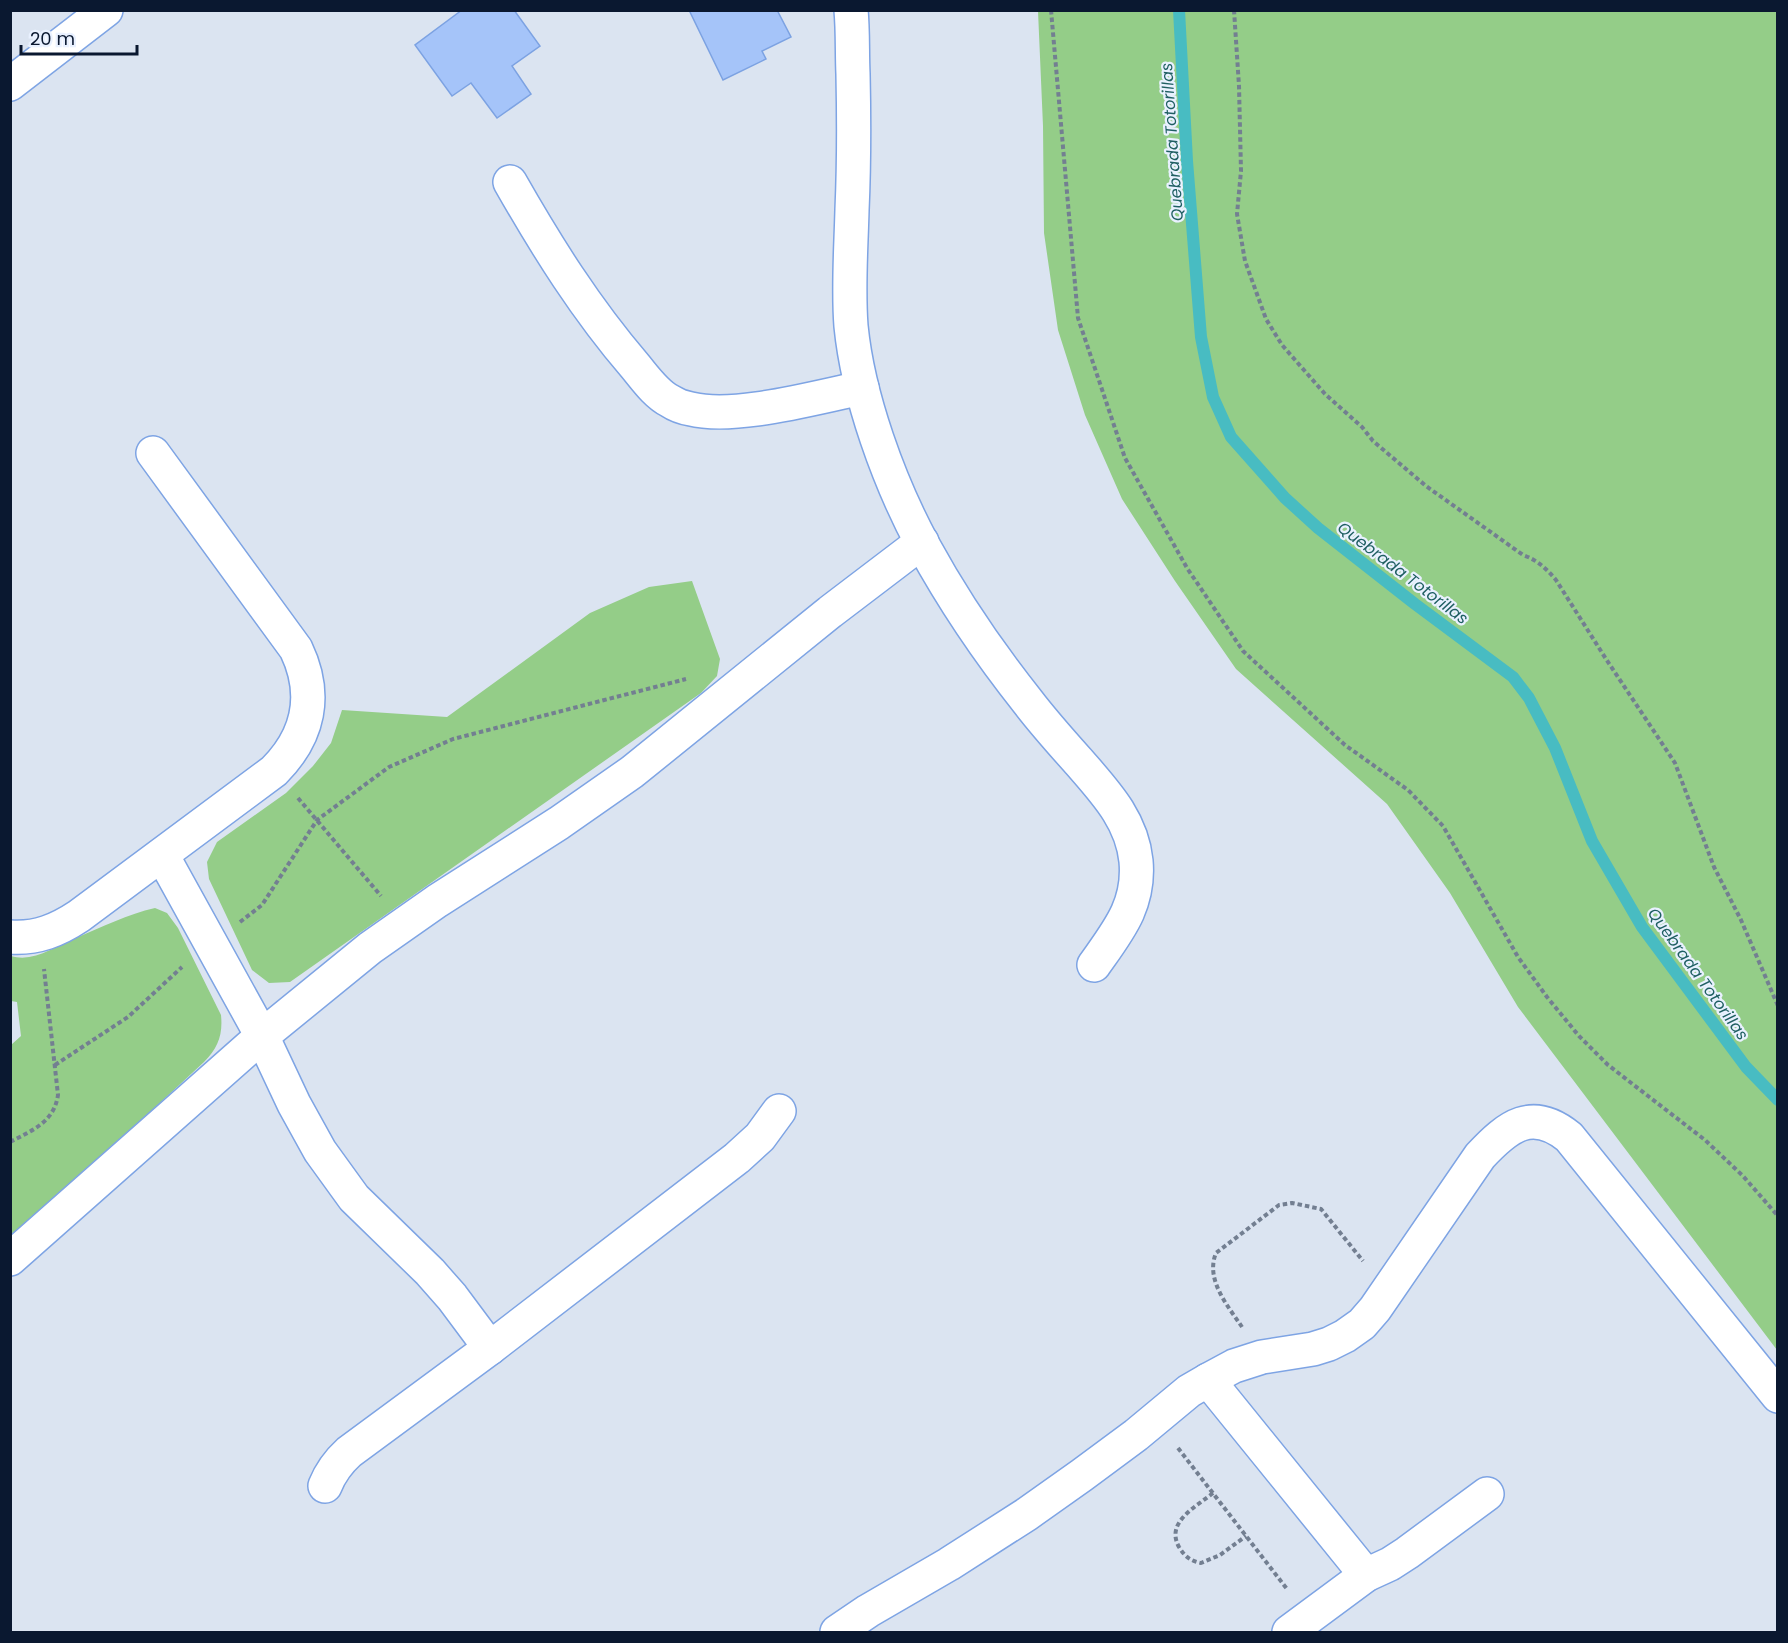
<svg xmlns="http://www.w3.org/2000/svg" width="1788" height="1643" font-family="Poppins,sans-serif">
	<rect width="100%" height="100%" fill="#dbe4f1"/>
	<g fill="#94cd88">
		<polygon points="1038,11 1777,11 1777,1350 1518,1007 1450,893 1387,804 1236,669 1175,581 1122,499 1085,415 1058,330 1044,233 1043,126"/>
		<polygon points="692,581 720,659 717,676 701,693 290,982 269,983 252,970 209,879 207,862 217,842 286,793 313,766 331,743 342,710 447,717 590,613 649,587"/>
		<path d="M155,908L167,913L178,928L221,1015C223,1035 218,1048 204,1062L11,1241V1045L21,1036L17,1002L11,1001V956C34,963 55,946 76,938C102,927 128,914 155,908Z"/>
	</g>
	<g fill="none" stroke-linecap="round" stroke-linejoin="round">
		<polyline stroke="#48bcc2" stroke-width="12" points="1179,10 1187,161 1201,337 1213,397 1231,437 1285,498 1318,528 1415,604 1513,677 1529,698 1555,748 1592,841 1642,927 1746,1067 1778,1100"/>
	</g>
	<g fill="#a5c4f9" stroke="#7ca2e2" stroke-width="1.5">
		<polygon points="462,10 514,10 540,46 512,66 531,94 497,118 471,83 452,96 415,45"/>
		<polygon points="689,10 777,10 791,37 762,51 766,59 723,80"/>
	</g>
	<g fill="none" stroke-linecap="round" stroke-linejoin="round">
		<defs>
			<g id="minor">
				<path d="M851,10C853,31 852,53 853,74C854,119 854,165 852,210C851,249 848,288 851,326C858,397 889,482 923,545C953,600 989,653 1028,702C1044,723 1062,743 1079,762C1105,792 1132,820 1136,861C1140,905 1118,931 1094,965"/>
				<polyline points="10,84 106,10"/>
				<path d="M510,182C547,247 586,309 635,366C645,378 656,394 670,401C676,405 685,408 691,409C736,420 816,397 862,388"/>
				<polyline points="162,855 262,1036 294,1104 320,1151 354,1198 430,1272 452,1297 490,1348"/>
				<path d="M10,937C37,939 58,930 79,916L274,771C309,736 318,695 296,649L153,453"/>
				<polyline points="10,1259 262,1036 370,948 437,901 559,823 632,772 830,612 922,542"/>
				<polyline points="1208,1380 1366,1575"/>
				<path d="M325,1486C331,1471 338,1462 349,1452L490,1348L737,1158L760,1137L779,1111"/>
				<path d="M837,1632L868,1611L949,1564L1027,1514L1082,1475L1136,1435L1189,1391L1208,1380L1234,1366L1262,1357L1313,1349L1329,1344L1345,1336L1362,1324L1375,1309L1480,1156C1508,1126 1532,1107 1569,1137L1778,1396"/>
				<polyline points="1289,1632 1366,1575 1390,1564 1407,1553 1487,1494"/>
			</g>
		</defs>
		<use href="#minor" stroke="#7ea4e4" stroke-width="36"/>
		<g stroke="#737f91" stroke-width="4" stroke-dasharray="4.5 3" stroke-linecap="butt">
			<polyline points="1051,10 1078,318 1125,458 1187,568 1243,651 1345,745 1408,790 1443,826 1518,957 1547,997 1579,1036 1608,1065 1705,1140 1743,1176 1778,1216"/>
			<path d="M1234,10L1239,86L1241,171L1237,214L1245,261L1266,319L1282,345L1325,394L1362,427L1373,441L1426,486L1523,555C1537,560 1546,568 1556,580L1606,659L1675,763L1714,867L1741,920L1778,1006"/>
			<polyline points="298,798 381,896"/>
			<polyline points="240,922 262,905 317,820 389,767 453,739 686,679"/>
			<polyline points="55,1065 128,1017 182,967"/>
			<path d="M10,1142C33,1130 54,1122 58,1095L44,969"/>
			<path d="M1242,1327C1228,1306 1205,1280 1216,1253L1279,1205L1292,1203L1321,1209L1363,1261"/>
			<polyline points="1178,1448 1287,1589"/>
			<path d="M1213,1493C1196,1507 1165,1522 1179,1547C1185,1557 1191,1561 1201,1563L1220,1555L1246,1536"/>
		</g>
		<use href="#minor" stroke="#fff" stroke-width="33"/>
	</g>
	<g text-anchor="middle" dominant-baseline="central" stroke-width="4.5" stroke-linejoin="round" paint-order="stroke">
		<g font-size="16" font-style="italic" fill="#1f5f62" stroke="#e9f1ff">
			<text transform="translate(1172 142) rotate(-94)">Quebrada Totorillas</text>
			<text transform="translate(1403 573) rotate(37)">Quebrada Totorillas</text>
			<text transform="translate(1698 974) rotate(54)">Quebrada Totorillas</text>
		</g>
	</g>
	<rect width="1788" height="1643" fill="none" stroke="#0a1830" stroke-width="24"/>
	<path d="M21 45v9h116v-9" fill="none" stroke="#0a1830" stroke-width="3"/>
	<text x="30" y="45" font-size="18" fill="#0a1830" stroke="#e9f1ff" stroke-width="4.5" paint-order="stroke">20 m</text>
</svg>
